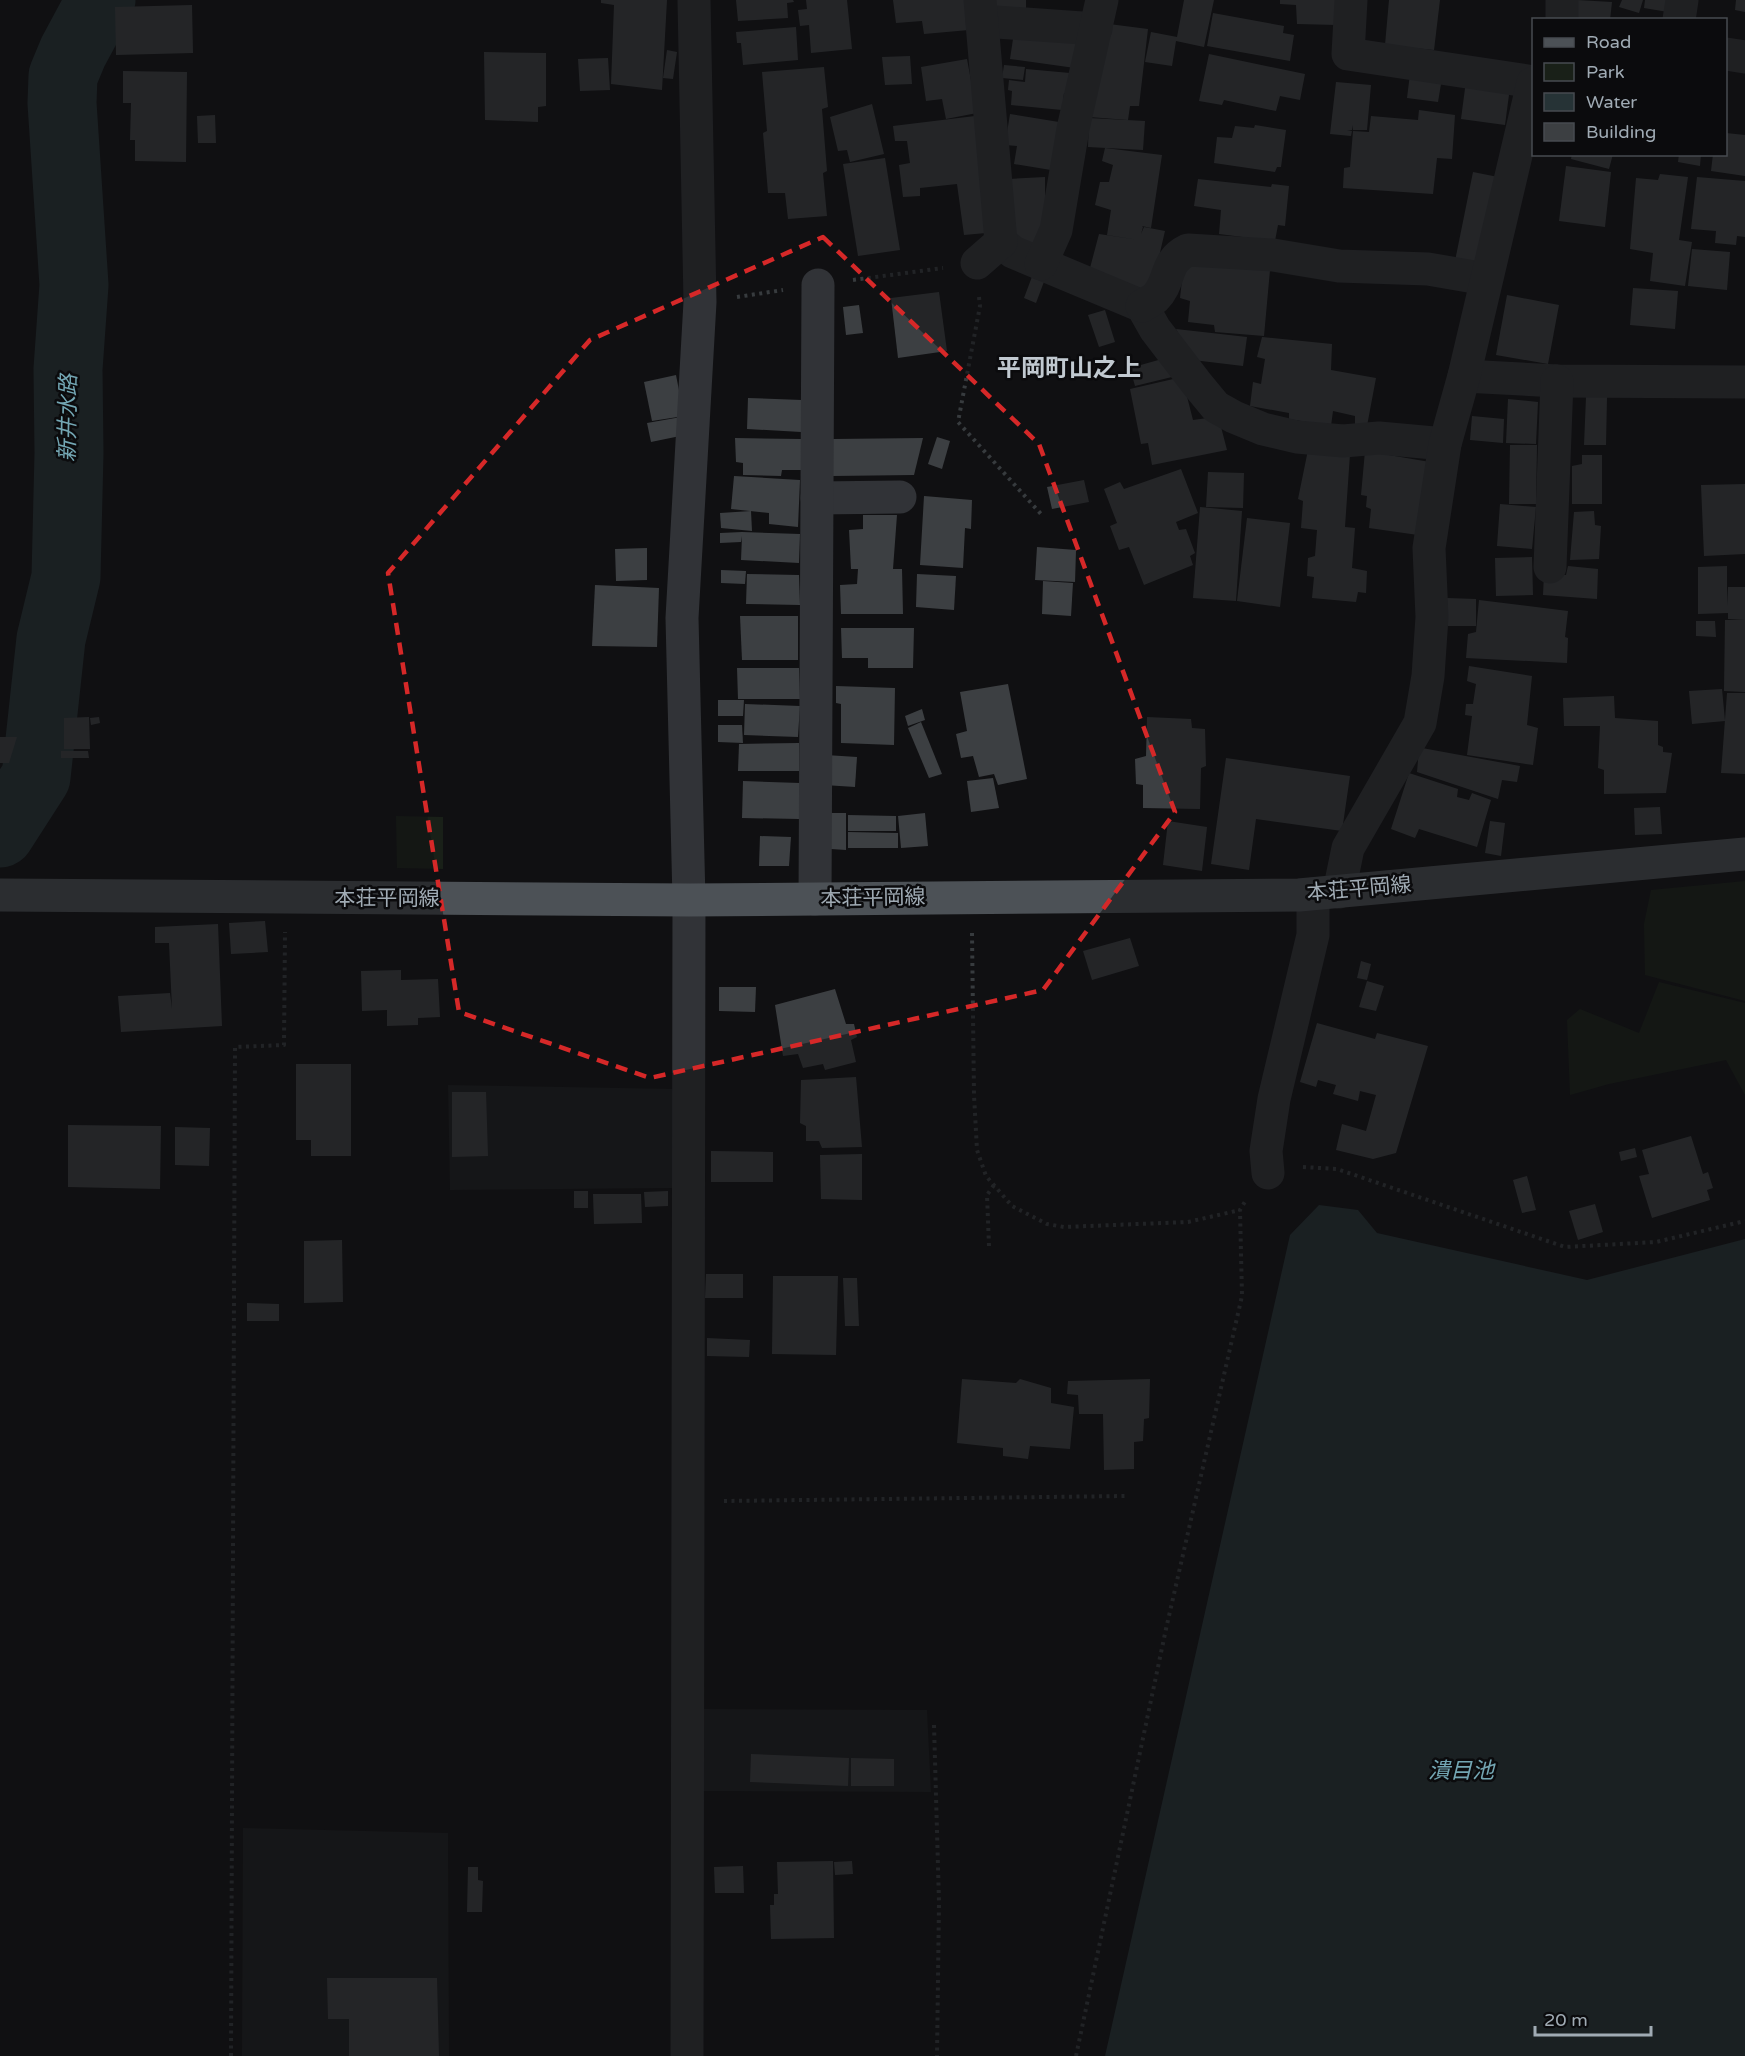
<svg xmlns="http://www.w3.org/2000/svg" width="1745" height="2056" font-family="'Varela Round','Noto Sans JP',sans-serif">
	<rect width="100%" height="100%" fill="#101012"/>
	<g fill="#1c1d1f">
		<polygon points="448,1085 676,1089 676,1182 672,1183 672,1188 450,1190"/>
		<polygon points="701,1709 927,1710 931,1792 702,1791"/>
		<polygon points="243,1828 448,1833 449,2056 242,2056"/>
	</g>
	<g fill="#192018">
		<polygon points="396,816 443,817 443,869 397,868"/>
		<polygon points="1745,881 1745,1001 1645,975 1644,924 1651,890"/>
		<polygon points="1659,982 1745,1003 1745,1095 1726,1060 1609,1084 1570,1095 1567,1020 1580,1009 1639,1033"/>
	</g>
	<polygon fill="#263336" points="1319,1205 1358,1210 1377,1233 1587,1280 1745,1239 1745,2056 1105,2056 1290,1235"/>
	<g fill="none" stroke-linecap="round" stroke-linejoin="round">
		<polyline stroke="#263336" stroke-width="69" points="0,833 36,777 51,639 66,577 69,453 68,369 74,285 62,103 63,76 73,52 101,0"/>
	</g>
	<g fill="#3c3f42">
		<polygon points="601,0 667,0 662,90 611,84 614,5 601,3"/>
		<polygon points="736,0 793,0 794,2 787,3 788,18 738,21"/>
		<polygon points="806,0 847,0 852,49 811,53 809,25 800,26 798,10 807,9"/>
		<polygon points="893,0 966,0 969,30 924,34 922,21 896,23"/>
		<rect x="995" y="0" width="31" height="10"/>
		<polygon points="1184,0 1214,0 1204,47 1176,41 1172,66 1145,62 1151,32 1177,37"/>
		<polygon points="1280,0 1338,0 1337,25 1297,24 1296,5 1280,4"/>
		<polygon points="1389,0 1440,0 1434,50 1385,45"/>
		<polygon points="1577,0 1612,2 1610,20 1576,20"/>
		<polygon points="1622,0 1643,0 1639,13 1619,7"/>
		<polygon points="1645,0 1670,0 1668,12 1644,8"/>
		<polygon points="1736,0 1745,0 1745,12 1735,10"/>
		<polygon points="192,5 193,53 116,55 115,7"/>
		<polygon points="1213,13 1284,26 1283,33 1294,35 1290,61 1207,46"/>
		<polygon points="1109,24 1148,29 1139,106 1130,106 1128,120 1089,117"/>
		<polygon points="796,27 798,60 743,65 741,43 737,43 736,32"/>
		<polygon points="1013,39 1080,41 1075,68 1010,59"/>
		<polygon points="667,50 677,52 673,79 663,78"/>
		<polygon points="484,52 546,53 546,106 538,107 538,122 485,120"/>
		<polygon points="1209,54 1305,74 1300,100 1280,96 1276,111 1224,100 1222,105 1199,101"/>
		<polygon points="910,56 912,84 885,85 882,57"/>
		<polygon points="608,58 610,90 580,91 578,59"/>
		<polygon points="967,59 977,113 946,119 942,99 926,101 921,67"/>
		<polygon points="1004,65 1025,67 1023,80 1002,78"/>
		<polygon points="824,67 828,107 822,109 827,171 823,173 827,216 788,219 785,193 768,193 763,133 767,131 762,72"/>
		<polygon points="1026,69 1070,73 1068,93 1064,93 1062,110 1011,105 1012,91 1008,90 1009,80 1025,82"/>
		<polygon points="123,71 187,72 186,162 135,161 135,140 130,140 131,103 123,103"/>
		<polygon points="1410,74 1442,78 1438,102 1407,98"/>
		<polygon points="1466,81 1510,87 1505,125 1461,119"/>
		<polygon points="1336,82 1371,85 1367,130 1353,130 1353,125 1352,130 1347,130 1352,131 1351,136 1330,134"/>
		<polygon points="872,104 884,154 850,162 847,150 838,151 830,117"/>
		<polygon points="1419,110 1455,115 1452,159 1437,158 1433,194 1343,188 1344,168 1350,167 1353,131 1369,132 1371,116 1418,120"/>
		<polygon points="1010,114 1059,122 1051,170 1014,164 1017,146 1005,145"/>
		<polygon points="215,115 216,143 198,143 197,116"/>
		<polygon points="975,116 986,233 964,235 957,184 920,188 920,196 903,197 899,165 910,163 907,141 895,141 893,126"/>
		<polygon points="1089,118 1145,121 1143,150 1088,147"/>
		<polygon points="1255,125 1286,130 1281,167 1277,167 1275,172 1214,163 1217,137 1232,138 1235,126 1254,128"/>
		<polygon points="1726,133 1745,135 1745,176 1711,171 1713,154 1726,154"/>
		<polygon points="1105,148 1162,155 1151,228 1142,226 1143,227 1141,234 1144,227 1165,231 1155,274 1145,290 1090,268 1099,234 1139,240 1107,235 1111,210 1095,205 1100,182 1109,182 1113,165 1102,161"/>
		<polygon points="1572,154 1613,154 1609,169 1571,159"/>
		<polygon points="1679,154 1701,154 1700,166 1678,162"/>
		<polygon points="885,158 900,250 858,256 843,164"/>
		<polygon points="1566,166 1611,172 1605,227 1559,221"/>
		<polygon points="1473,172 1498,177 1481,266 1455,261"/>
		<polygon points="1660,174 1688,177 1679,240 1692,242 1685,286 1650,281 1653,253 1630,249 1636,178 1658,180"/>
		<polygon points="1045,177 1045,242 1034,253 1015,234 1009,179"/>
		<polygon points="1697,177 1745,181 1745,237 1737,236 1736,245 1715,243 1716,231 1691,229"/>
		<polygon points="1198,179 1271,187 1272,184 1289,186 1285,226 1278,225 1275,241 1219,234 1221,210 1194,206"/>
		<polygon points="1692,249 1730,252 1727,290 1688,286"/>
		<polygon points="1184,262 1270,270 1264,336 1215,332 1214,325 1188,322 1190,301 1180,298"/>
		<polygon points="1033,274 1045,279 1036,303 1024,298"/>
		<polygon points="1633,288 1678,291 1675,329 1630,325"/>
		<polygon points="939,292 947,351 898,358 891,298"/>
		<polygon points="1507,295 1559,305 1548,364 1496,355"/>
		<polygon points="859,305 863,333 846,335 843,307"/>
		<polygon points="1105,310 1115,342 1099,347 1088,315"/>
		<polygon points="1176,329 1247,337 1243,366 1193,360"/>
		<polygon points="1262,337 1332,344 1331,370 1376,378 1367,426 1355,425 1355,416 1333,411 1331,426 1289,419 1289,413 1250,406 1253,382 1261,384 1265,359 1257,357"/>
		<polygon points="1162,359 1176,376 1135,386 1130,368"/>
		<polygon points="676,375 684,416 652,421 644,382"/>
		<polygon points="1182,377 1193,420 1215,417 1220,423 1227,450 1152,465 1148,443 1141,444 1130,389"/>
		<polygon points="1586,397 1607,397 1606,445 1584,445"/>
		<polygon points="748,398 802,400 801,432 747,429"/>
		<polygon points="1508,399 1538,402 1536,444 1506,443"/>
		<polygon points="1472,416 1504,419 1503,443 1470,440"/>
		<polygon points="681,417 685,435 651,442 647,423"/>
		<polygon points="937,437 950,441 942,469 928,464"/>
		<polygon points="735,438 801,439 801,470 782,470 781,476 743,475 743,463 736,462"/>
		<polygon points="923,438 914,475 833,476 833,439"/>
		<polygon points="1510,445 1537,445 1536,504 1509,504"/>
		<polygon points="1308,450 1350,454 1345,527 1355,528 1352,568 1367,571 1366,593 1358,592 1356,602 1312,598 1314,577 1307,576 1308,558 1315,556 1317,530 1301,528 1303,501 1298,499"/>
		<polygon points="1365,451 1430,462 1418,535 1369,528 1371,509 1366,507 1367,496 1361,495"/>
		<polygon points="1582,455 1602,455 1602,504 1572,504 1572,466 1582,464"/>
		<polygon points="1181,469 1198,513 1176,522 1179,530 1186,529 1195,553 1190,556 1193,565 1144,585 1129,547 1119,550 1110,526 1117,523 1104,489 1120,482 1124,489"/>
		<polygon points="1208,472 1244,473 1243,508 1206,507"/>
		<polygon points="734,476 800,480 798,527 769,524 769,513 731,509"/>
		<polygon points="1084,480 1089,502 1052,509 1047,487"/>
		<polygon points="1745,484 1745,554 1704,556 1701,485"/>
		<polygon points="924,496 972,500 971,529 965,528 963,568 920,565"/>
		<polygon points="1500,504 1536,507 1532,549 1497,546"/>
		<polygon points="1200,507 1242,511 1236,601 1193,598"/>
		<polygon points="751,511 752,531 721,528 720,513"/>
		<polygon points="1594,511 1595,525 1601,526 1599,559 1570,560 1574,512"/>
		<polygon points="863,515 897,515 893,569 902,569 903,614 841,614 840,585 857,584 858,569 851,569 849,530 863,529"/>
		<polygon points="1247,518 1290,523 1280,607 1237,601"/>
		<polygon points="742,532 800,534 799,563 741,560 742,536 741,542 720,543 720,533"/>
		<polygon points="1037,547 1076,550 1075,582 1035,580"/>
		<polygon points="647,548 647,580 616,581 615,549"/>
		<polygon points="1532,557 1533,595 1496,596 1495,558"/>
		<polygon points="1568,566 1598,569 1597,599 1543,595 1544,574 1566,575"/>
		<polygon points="1727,566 1727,606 1728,587 1745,587 1745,620 1728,619 1728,613 1698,614 1698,567"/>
		<polygon points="721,570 746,571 745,584 721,583"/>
		<polygon points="747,574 799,575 800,605 746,604"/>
		<polygon points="917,574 956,576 954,610 916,607"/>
		<polygon points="1043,581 1073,583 1071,616 1042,614"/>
		<polygon points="595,585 659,588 657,647 592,646"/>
		<polygon points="1447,598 1476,599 1476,626 1448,626"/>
		<polygon points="1479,600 1568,611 1565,637 1568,638 1567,663 1466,658 1468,634 1476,632"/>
		<polygon points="740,616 798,616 798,660 742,660"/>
		<polygon points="1725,620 1745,620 1745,692 1724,691"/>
		<polygon points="1696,621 1715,621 1716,637 1696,636"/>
		<polygon points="841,628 914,628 913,668 868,668 868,658 842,658"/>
		<polygon points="1469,666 1532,676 1527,725 1538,728 1533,765 1467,755 1472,716 1465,715 1466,704 1473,704 1476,684 1467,681"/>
		<polygon points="737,668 799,668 800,699 738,699"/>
		<polygon points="1008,684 1027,779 998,785 994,774 979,777 973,756 961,758 956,734 967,731 960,692"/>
		<polygon points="836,686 895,688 894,745 841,743 841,704 836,703"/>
		<polygon points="1722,689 1725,721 1692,724 1689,691"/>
		<polygon points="1727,693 1745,693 1745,774 1721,773"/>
		<polygon points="1614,696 1615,718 1658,721 1658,745 1663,747 1663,752 1672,753 1666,793 1604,794 1604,770 1598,768 1600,726 1564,726 1563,698"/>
		<polygon points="718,700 744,700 743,716 718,716"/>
		<polygon points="745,704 800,706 798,737 744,735"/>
		<polygon points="922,709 925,720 908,726 905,716"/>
		<polygon points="89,717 90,749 64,749 64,718"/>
		<polygon points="99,717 100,723 91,725 90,718"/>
		<polygon points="1147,717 1191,719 1192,728 1205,729 1206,766 1201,768 1200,809 1143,808 1143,785 1136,784 1135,759 1146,756"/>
		<polygon points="921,722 942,774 929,778 908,728"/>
		<polygon points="718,725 742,725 743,743 718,742"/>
		<polygon points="0,737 17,737 9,763 0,763"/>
		<polygon points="799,743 799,771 738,771 739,744"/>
		<polygon points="1422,748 1520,766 1517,782 1502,780 1498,799 1417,772 1419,749"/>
		<polygon points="61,751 88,751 89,758 61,758"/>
		<polygon points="826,755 857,757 855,787 824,785"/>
		<polygon points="1226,758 1350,776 1342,831 1256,819 1249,870 1211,864"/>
		<polygon points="1409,773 1458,789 1457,797 1469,800 1472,793 1491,800 1477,847 1419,829 1415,838 1391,829"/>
		<polygon points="993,778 999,808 971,812 967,781"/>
		<polygon points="743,781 800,783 799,819 742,818"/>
		<polygon points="1660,807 1662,834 1635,835 1634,808"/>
		<polygon points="831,813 846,813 846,850 831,849"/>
		<polygon points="925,813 928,846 901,848 898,816"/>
		<polygon points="848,815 896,816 896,831 848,831"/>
		<polygon points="1168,821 1207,827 1202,871 1163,865"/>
		<polygon points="1490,821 1505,823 1501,856 1485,853"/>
		<polygon points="848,832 898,833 898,848 848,848"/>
		<polygon points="760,836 791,837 789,866 759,866"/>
		<polygon points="265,921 268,952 231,954 229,923"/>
		<polygon points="218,924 222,1026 121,1032 118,996 170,993 172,1009 169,943 155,943 155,927"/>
		<polygon points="1130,938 1139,966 1092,980 1083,951"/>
		<polygon points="1361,961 1371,964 1367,980 1357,978"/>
		<polygon points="401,970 401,980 438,979 440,1017 418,1018 418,1025 387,1026 387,1010 362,1011 361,971"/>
		<polygon points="1367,981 1384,986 1376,1011 1359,1007"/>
		<polygon points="719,987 756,987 755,1012 719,1011"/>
		<polygon points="835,989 846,1024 854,1024 857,1037 851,1040 856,1062 825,1070 823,1064 803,1068 798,1054 783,1056 775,1005"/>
		<polygon points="1317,1023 1375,1039 1377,1033 1428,1046 1396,1153 1373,1159 1336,1150 1342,1124 1366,1131 1376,1095 1360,1091 1358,1101 1333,1094 1336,1085 1318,1080 1316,1087 1300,1082"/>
		<polygon points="296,1064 351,1064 351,1156 311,1156 311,1140 296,1140"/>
		<polygon points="856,1077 862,1147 822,1148 819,1141 806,1141 806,1126 800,1123 801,1080"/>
		<polygon points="452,1092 486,1092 488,1156 452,1157"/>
		<polygon points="68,1125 161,1126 160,1189 68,1187"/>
		<polygon points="175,1127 210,1128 209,1166 175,1165"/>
		<polygon points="1691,1136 1703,1174 1708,1172 1713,1188 1707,1190 1710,1200 1652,1218 1639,1176 1649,1174 1642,1150"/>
		<polygon points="1635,1148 1637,1157 1621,1161 1619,1152"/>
		<polygon points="711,1151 773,1152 773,1182 711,1182"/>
		<polygon points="862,1154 862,1200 821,1199 820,1155"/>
		<polygon points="1527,1176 1536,1210 1522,1213 1513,1180"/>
		<rect x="574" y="1191" width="14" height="17"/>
		<polygon points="668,1191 668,1206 645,1207 644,1192"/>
		<polygon points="593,1194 641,1194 642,1223 594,1224"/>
		<polygon points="1595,1204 1603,1232 1578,1240 1569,1211"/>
		<polygon points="342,1240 343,1302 304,1303 304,1241"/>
		<polygon points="706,1274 743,1274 743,1298 705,1298"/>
		<polygon points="773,1276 838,1276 836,1355 772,1354"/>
		<polygon points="843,1278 857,1278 859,1326 845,1326"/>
		<polygon points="247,1303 279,1304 279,1321 247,1321"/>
		<polygon points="707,1338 750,1340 749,1357 707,1356"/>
		<polygon points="962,1379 1016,1383 1020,1379 1051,1388 1051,1403 1074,1407 1070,1449 1030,1446 1028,1459 1003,1456 1003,1448 957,1443"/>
		<polygon points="1150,1379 1149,1418 1144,1419 1143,1441 1134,1442 1134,1469 1104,1470 1103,1414 1079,1414 1078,1395 1067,1394 1068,1381"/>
		<polygon points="751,1754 849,1758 848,1786 750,1782"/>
		<polygon points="851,1758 894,1759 894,1786 851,1786"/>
		<polygon points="833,1861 834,1938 771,1939 770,1905 774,1905 774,1894 778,1894 777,1862"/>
		<polygon points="852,1861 853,1874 835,1875 834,1862"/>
		<polygon points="743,1866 744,1893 715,1893 714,1867"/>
		<polygon points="468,1867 478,1867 478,1880 483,1881 482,1912 467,1912"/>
		<polygon points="327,1978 437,1978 439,2056 349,2056 349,2019 328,2019"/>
	</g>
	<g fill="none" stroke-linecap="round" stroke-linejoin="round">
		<g stroke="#373b3e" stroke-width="4" stroke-dasharray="3 4.5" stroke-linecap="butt">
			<polyline points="853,280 943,268"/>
			<polyline points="737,297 783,290"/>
			<polyline points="979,297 980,306 958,422 1041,514"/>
			<polyline points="972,933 974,1095 977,1150 986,1176 1012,1206 1047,1224 1064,1227 1188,1222 1240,1210"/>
			<polyline points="1303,1167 1337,1169 1565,1247 1656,1242 1745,1221"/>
			<polyline points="989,1246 987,1195 994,1185"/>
			<polyline points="724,1501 1125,1496"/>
			<polyline points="934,1725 939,1902 937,2056"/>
			<polyline points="231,2056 235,1047 284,1045 285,932"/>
			<polyline points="1076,2056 1166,1629 1242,1296 1240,1210 1246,1200"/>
		</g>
		<g stroke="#313337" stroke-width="33">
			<polyline points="1351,0 1348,54 1534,82"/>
			<polyline points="1562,20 1562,0"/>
			<polyline points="1679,20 1682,0"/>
			<polyline points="982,21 1096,29"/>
			<polyline points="1726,54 1745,57"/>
			<polyline points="1001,242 1013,252 1142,306 1155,329 1197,384 1216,407 1234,417 1263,429 1297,437 1343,441 1379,438 1445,444"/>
			<polyline points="977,263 1001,242 980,0"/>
			<polyline points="1041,264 1056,230 1073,129 1102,0"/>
			<path d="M1142,306C1146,303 1151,301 1155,298C1172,281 1163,262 1188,250L1273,255L1339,266L1428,269L1486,279"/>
			<polyline points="1464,376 1557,381 1745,382"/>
			<polyline points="817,498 900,497"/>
			<polyline points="1550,567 1557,381"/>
			<polyline points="1339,892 1348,848 1420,723 1428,676 1432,617 1429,548 1445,444 1464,376 1533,83"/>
			<polyline points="815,899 818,285"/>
			<polyline points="1268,1173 1266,1151 1274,1099 1313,935 1313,894"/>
			<polyline points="687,2056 689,900 682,618 700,302 694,0"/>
		</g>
		<polyline stroke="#4c5156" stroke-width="33" points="0,895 689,900 1299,895 1745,854"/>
	</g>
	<path d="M0 0H1745V2056H0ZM823,237L1039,444L1175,812L1043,990L650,1078L459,1012L388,573L590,340Z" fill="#101012" fill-opacity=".55" fill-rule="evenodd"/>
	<path fill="none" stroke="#d62828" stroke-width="4.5" stroke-dasharray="12 8" stroke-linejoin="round" d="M823,237L1039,444L1175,812L1043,990L650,1078L459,1012L388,573L590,340Z"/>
	<g text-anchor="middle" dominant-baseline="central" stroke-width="5" stroke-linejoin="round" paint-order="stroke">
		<g font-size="21" fill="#a0abb4" stroke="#0b0b0d">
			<text transform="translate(1359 889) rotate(-5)">本荘平岡線</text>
			<text x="387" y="898">本荘平岡線</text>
			<text transform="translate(873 898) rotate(-1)">本荘平岡線</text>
		</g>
		<g font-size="22" font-style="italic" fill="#73a6b3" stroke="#0b0b0d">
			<text transform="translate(68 418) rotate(-89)">新井水路</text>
			<text x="1461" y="1771">潰目池</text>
		</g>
		<g font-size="24" font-weight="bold" fill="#c1c9d0" stroke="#0b0b0d">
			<text x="1069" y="368">平岡町山之上</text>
		</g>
	</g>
	<rect x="1532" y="18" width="195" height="138" fill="#0b0b0d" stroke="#474b50" stroke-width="1.5"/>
	<rect x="1544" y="38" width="30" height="9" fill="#4c5156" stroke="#474b50" stroke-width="1.5"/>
	<text x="1586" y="48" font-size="18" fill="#a0abb4">Road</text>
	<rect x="1544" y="63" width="30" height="18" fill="#192018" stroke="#474b50" stroke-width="1.5"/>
	<text x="1586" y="78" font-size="18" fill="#a0abb4">Park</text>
	<rect x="1544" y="93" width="30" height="18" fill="#263336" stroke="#474b50" stroke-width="1.5"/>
	<text x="1586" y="108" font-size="18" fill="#a0abb4">Water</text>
	<rect x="1544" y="123" width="30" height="18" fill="#3c3f42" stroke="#474b50" stroke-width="1.5"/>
	<text x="1586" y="138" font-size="18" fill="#a0abb4">Building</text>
	<path d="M1535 2026v9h116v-9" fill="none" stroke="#a0abb4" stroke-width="3"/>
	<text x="1544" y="2026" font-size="18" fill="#a0abb4" stroke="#0b0b0d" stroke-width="4.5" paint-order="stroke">20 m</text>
</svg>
